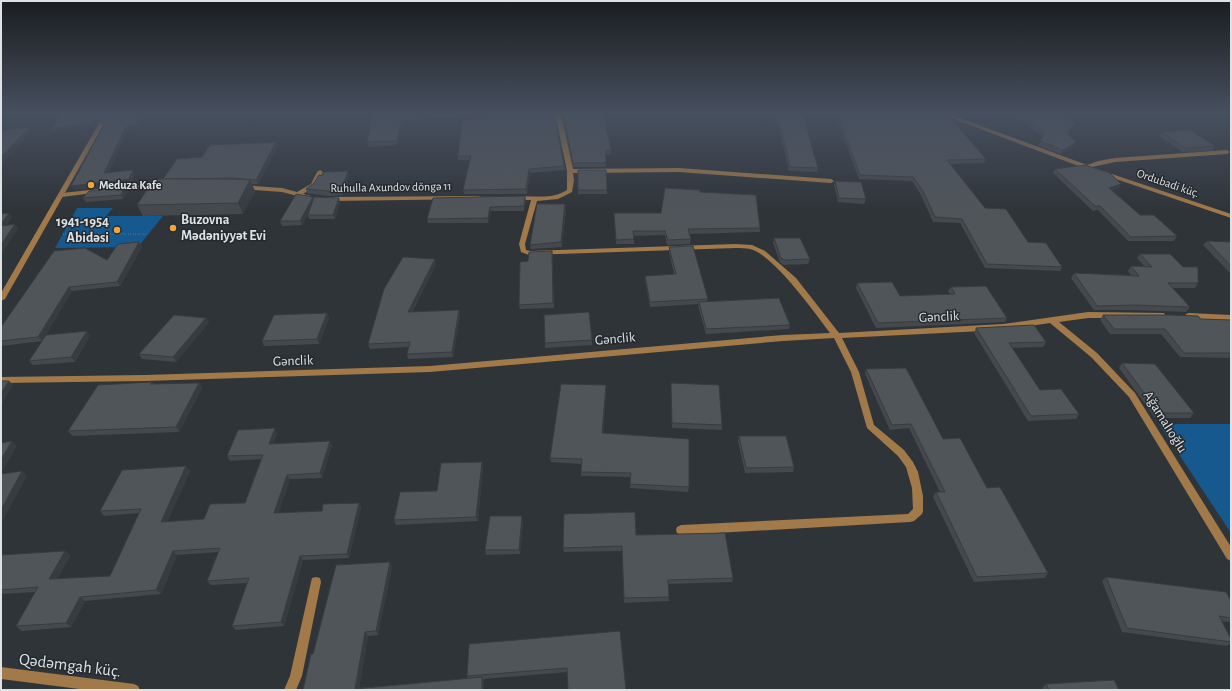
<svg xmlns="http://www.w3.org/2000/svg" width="1232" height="691" font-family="'Alegreya Sans',sans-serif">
	<rect width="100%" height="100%" fill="#2f3439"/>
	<g fill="#15598e">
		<polygon points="77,208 113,208 106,216 163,216 138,247 55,248"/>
		<polygon points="1159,424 1231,424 1231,533"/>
	</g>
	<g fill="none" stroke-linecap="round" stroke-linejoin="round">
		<polyline stroke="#6c7074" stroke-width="2" stroke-dasharray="0.5 2" stroke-linecap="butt" points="63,234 148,234"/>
		<g fill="#a27949" fill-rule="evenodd">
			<path d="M555,113H561L573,169L679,168L831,179L834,181L831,183L679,172L573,173L574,180L572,192L558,199L537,201L525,244L526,250L530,251L735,244L752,245L765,251L796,278L839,333L1003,324L1088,312L1164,313L1165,315L1161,318H1088L1059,322L1097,353L1135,393L1231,547V561L1227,559L1129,397L1091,357L1050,323L1003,330L842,338L859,372L874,425L904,450L913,462L918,472L923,496V511L922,514L914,521L910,522L681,535L677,533L676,530L677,527L681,525L908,514L913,509L912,488L906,467L898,456L867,428L851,372L834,338L783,341L430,372L145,381L1,383V377L145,375L430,366L783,335L830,333C815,313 773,254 750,249C746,248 740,248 735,248L529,255L521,252L519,244L531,200H515L512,198L513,197C532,194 550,201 567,190V171Z"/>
			<polygon points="938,113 946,113 1087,165 1098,161 1115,158 1227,150 1230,152 1227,154 1115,162 1092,167 1095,169 1092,171"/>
			<polygon points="320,170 323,172 315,186 303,194 311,196 311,198 309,199 282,192 242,189 239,187 242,185 282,188 297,192 311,184 317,172"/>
			<polygon points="1103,171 1231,214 1231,218 1101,174 1100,173"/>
			<polygon points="161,184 164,186 163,187 116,191 113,189 116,187"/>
			<polygon points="99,189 101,190 101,192 62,197 59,195 62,193"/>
			<polygon points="479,196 481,197 481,199 329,201 326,199 329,197"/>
			<polygon points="1189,313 1231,315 1231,321 1186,318 1185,316 1186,314"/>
			<polygon points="316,577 320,578 321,582 302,676 296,690 284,690 290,676 311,582 312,578"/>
		</g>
		<g fill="#a27949" fill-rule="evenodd">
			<polygon points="105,113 110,113 5,299 1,301 1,293"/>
			<polygon points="1,667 134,684 138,686 140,690 87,690 1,679"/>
		</g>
	</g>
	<g fill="#45494d">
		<polygon points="364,113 470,113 470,116 403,120 398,145 368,147 367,142 373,117 365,118"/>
		<polygon points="524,113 554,113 564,166 565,170 530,173 527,194 464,194 463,190 470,160 458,160 458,156 524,115"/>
		<polygon points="563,113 603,113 611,150 611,154 606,154 606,167 573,167"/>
		<polygon points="814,113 825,113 817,117"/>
		<polygon points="1011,113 1062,113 1075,123 1068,134 1074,146 1061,154 1038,146 1043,137"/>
		<polygon points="908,114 986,159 984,163 950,164 985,208 1028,242 1062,267 1060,271 985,268 960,223 933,222 921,195 912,181 859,179 837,119 838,115"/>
		<polygon points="778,116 818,168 817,172 789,171 777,120"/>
		<polygon points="1161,132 1215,146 1212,151 1183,152 1159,136"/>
		<polygon points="276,142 278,146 258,184 252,184 255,191 243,214 143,216 137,205 202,157"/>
		<polygon points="1055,169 1121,184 1119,188 1112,190 1140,215 1177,236 1174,241 1128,241 1098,210 1093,211 1053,173"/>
		<polygon points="606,170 607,194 578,194 578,190"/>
		<polygon points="348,171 349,175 343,195 329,196 307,193 306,189 314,183 322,176"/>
		<polygon points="835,181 866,199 864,204 838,202 834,185"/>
		<polygon points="125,187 128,191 123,199 86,202 83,198"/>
		<polygon points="700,192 760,228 760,232 689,234 691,239 690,244 667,245 665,235 634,236 634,244 616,244 614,213 661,213"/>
		<polygon points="433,198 526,201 524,211 491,211 488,223 428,223 427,219"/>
		<polygon points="314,199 340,202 335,219 309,219 308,215 309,212 302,225 282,226 280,221"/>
		<polygon points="566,209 562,247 531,249 530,245"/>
		<polygon points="774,238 810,259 808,264 783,265 780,262 773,243"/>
		<polygon points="1207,241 1231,242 1231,274 1203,245"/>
		<polygon points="139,242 142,247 120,286 72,291 42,341 1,346 1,327 107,260"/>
		<polygon points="669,247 708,299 707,301 790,325 789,329 706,334 698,306 699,304 650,307 645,280 645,276 674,274 669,252"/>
		<polygon points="552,251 554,308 520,309 519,305 528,261"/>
		<polygon points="1140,254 1198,283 1195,288 1172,288 1190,307 1186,312 1131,310 1094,310 1071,278 1074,273 1131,275 1128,271 1131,266 1144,266 1137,258"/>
		<polygon points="436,264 412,312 459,310 460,315 453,357 408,359 407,354 409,347 370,349 368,344"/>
		<polygon points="857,283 900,296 950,294 948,291 951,287 1007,318 1005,322 876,328 856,288"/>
		<polygon points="327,313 329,318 319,344 264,346 262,341"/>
		<polygon points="1103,315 1201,319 1231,320 1231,358 1180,357 1161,334 1110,334 1100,320"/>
		<polygon points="206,318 209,322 176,362 142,359 139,354"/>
		<polygon points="976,328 1046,342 1043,347 1012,348 1040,390 1079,414 1076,419 1028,421 974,333"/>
		<polygon points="87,331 90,336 75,362 33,365 29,361"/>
		<polygon points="592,340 592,345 545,348 545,343"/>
		<polygon points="1122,363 1194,413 1190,418 1155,418 1119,368"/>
		<polygon points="866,369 943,439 987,488 1048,573 1045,578 974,582 933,497 936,492 940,492 909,428 890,430 865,374"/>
		<polygon points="152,382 154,384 199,383 202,388 179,432 73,436 68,431"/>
		<polygon points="671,383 722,425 722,430 672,428"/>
		<polygon points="606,390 603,433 689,487 688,492 630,488 631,477 581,476 581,464 551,462 550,458"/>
		<polygon points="277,433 273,443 332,445 322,478 290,479 278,513 322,511 359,503 361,507 349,558 303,560 284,626 236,630 232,626 247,583 211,585 207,581 218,552 177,555 161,594 85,601 71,627 22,631 16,626 36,592 1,594 1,555 65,551 70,556 57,579 110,576 139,513 104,516 100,511 186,466 190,471 167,522 204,519 245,503 261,459 230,461 227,456"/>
		<polygon points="739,436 794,467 793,472 745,473 738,441"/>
		<polygon points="483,466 478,521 396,525 394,520 437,491"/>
		<polygon points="523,520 520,554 486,555 485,550"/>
		<polygon points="636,535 733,578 732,582 668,584 669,597 669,601 624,603 622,551 564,552 563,548"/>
		<polygon points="390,562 392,567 378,635 368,636 359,688 468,679 467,676 620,631 568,672 483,679 484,681 483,690 303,690 313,654"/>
		<polygon points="1106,577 1231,601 1231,622 1222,621 1231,639 1231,643 1227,646 1122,632 1102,581"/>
		<polygon points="1046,684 1119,690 1042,690 1042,688"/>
	</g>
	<g fill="#383c3f">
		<polygon points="98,113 103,113 95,128 53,132 51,128"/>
		<polygon points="141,113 145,113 137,130 128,131 106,178 104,173 126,127"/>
		<polygon points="375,113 376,117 365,118 364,114"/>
		<polygon points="818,113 825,113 817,117"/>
		<polygon points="402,116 403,120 398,145 397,141"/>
		<polygon points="29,128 31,132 1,165 1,157"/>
		<polygon points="276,142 278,146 258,184 256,180"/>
		<polygon points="1076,142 1074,146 1061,154 1063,150"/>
		<polygon points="529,169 530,173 527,194 526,189"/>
		<polygon points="133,170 135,174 131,184 74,190 71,186"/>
		<polygon points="348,171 349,175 343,195 341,191"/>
		<polygon points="250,180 255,191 243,214 238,203"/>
		<polygon points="1121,184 1119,188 1107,192 1109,188"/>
		<polygon points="125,187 128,191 123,199 121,195"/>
		<polygon points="525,196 526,201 524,211 524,206"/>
		<polygon points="313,197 315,201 302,225 300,221"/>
		<polygon points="339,198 340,202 335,219 333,215"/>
		<polygon points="565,204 566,209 562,247 561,242"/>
		<polygon points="490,207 491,211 488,223 488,218"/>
		<polygon points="9,213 12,217 3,231 1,228 1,224"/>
		<polygon points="15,224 18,229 1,255 1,245"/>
		<polygon points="139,242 142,247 120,286 117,282"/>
		<polygon points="435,259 436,264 409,316 408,312"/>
		<polygon points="69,287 72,291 42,341 38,337"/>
		<polygon points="459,310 460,315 453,357 452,352"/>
		<polygon points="327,313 329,318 319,344 317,339"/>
		<polygon points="206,318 209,322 176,362 173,357"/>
		<polygon points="87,331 90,336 75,362 71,357"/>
		<polygon points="9,381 13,385 1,405 1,393"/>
		<polygon points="199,383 202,388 179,432 176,427"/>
		<polygon points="606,385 606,390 603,438 602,433"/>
		<polygon points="275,428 277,433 272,448 269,444"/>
		<polygon points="12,441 17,446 1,473 1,460"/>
		<polygon points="330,441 332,445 322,478 320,473"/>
		<polygon points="482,462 483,466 478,521 476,517"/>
		<polygon points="186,466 190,471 165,527 161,522"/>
		<polygon points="22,471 27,476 1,524 1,510"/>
		<polygon points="287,475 290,479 277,518 274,513"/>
		<polygon points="359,503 361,507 349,558 347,554"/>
		<polygon points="522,516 523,520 520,554 519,550"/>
		<polygon points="65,551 70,556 55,584 49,579"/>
		<polygon points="173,551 177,555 161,594 156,590"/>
		<polygon points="300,556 303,560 284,626 281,622"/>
		<polygon points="390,562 392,567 378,635 376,631"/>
		<polygon points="80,597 85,601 71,627 66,623"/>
		<polygon points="365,632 368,636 359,690 355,689"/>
		<polygon points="482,677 484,681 483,690 482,690"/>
	</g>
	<g fill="#50555a" stroke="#383c3f">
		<polygon points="62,113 98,113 92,124 51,128"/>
		<polygon points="107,113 141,113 135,126 126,127 104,173 133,170 129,179 71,186 105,123 101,123"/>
		<polygon points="374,113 441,113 402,116 397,141 367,142"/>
		<polygon points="524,113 554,113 564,166 529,169 526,189 463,190 471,156 458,156 462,120 525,115"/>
		<polygon points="563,113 603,113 611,150 606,150 606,163 573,163"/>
		<polygon points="907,113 911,115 915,113 946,113 986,159 947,160 985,208 1006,209 1028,242 1046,243 1062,267 987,264 962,219 935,217 923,191 913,177 860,175 838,115"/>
		<polygon points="1019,113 1062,113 1075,123 1067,133 1076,142 1063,150 1040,141 1045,133"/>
		<polygon points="803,115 818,168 790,167 778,116"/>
		<polygon points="29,128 1,157 1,130"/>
		<polygon points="1190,130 1215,146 1185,148 1161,132"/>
		<polygon points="276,142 256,180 233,178 163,179 177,159 202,157 210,145"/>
		<polygon points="1085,165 1110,173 1121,184 1109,188 1140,215 1154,215 1177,236 1131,237 1100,206 1095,206 1055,169"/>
		<polygon points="578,170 606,170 607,190 578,190"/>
		<polygon points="348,171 341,191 328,191 306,189 314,183 319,175 322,176 324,172"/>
		<polygon points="154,179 230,179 250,180 238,203 137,205"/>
		<polygon points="835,181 861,182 866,199 839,198"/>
		<polygon points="125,187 121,195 83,198 89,191"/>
		<polygon points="665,188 700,190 700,192 756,195 760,228 688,229 691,239 668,240 665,231 633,231 634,239 616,240 614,213 661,213"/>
		<polygon points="296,194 313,197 300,221 280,221"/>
		<polygon points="525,196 524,206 490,207 488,218 427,219 433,198"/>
		<polygon points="314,197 339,198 333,215 308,215"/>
		<polygon points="537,204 565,204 561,242 530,245"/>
		<polygon points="9,213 1,224 1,214"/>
		<polygon points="15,224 1,245 1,226"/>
		<polygon points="774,238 800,238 810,259 784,260 781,258"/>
		<polygon points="1207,241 1231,242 1231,266"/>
		<polygon points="139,242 117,282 69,287 38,337 1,341 1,327 54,251 85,248 107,260 118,244"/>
		<polygon points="693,246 708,299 650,302 645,276 676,274 669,247"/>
		<polygon points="552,251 553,303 519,305 520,262 528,261 529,252"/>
		<polygon points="1140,254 1170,254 1183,267 1198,267 1198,283 1168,283 1190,307 1134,305 1097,306 1074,273 1139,276 1131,266 1152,267"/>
		<polygon points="403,257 435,259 408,312 459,310 452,352 407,354 410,342 368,344 384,289"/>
		<polygon points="892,282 900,296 955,294 951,287 986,286 1007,318 878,323 857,283"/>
		<polygon points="779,298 790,325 706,329 699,302"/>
		<polygon points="589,312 592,340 545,343 544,315"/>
		<polygon points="327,313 317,339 262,341 274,315"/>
		<polygon points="174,315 206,318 173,357 139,354"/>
		<polygon points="1103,315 1170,315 1198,316 1201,319 1231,320 1231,353 1184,353 1165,329 1114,329"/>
		<polygon points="1034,325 1046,342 1009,343 1040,390 1061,389 1079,414 1031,416 976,328"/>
		<polygon points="87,331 71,357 29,361 46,335"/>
		<polygon points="1122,363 1155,364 1194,413 1159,413"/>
		<polygon points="906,368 943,439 960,438 987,488 1000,487 1048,573 977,577 936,492 945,492 911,424 892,425 866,369"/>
		<polygon points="1,381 9,381 1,393"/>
		<polygon points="152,382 150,384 199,383 176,427 68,431 98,385"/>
		<polygon points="671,383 719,385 722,425 672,423"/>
		<polygon points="561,384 606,385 602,433 689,439 689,487 630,484 631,473 581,472 582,459 550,458"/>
		<polygon points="275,428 269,444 330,441 320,473 287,475 274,513 322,511 323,504 359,503 347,554 300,556 281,622 232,626 249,578 207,581 220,548 173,551 156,590 80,597 66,623 16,626 38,587 1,590 1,555 65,551 49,579 110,576 141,509 100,511 122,470 186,466 161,522 204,519 210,504 245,503 263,455 227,456 238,430"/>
		<polygon points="739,436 786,436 794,467 746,468"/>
		<polygon points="12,441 1,460 1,443"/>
		<polygon points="482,462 476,517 394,520 400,492 437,491 441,463"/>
		<polygon points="22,471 1,510 1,474"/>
		<polygon points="635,512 636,535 725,533 733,578 668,580 669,597 624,598 622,546 563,548 564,514"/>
		<polygon points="490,516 522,516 519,550 485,550"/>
		<polygon points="390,562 376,631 365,632 355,689 482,677 482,690 303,690 311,654 313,654 336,565"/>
		<polygon points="1106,577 1226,592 1231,601 1231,618 1219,616 1231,639 1231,642 1127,628"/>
		<polygon points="620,631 626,690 568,690 567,668 467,676 469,644"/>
		<polygon points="1114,680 1119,690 1049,690 1046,684"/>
	</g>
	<linearGradient id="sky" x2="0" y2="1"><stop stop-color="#1a1d1f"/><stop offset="0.54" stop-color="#47505f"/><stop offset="1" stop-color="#47505f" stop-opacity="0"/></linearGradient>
	<rect width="1232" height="210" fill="url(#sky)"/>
	<g fill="#f1a540" stroke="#252a2f" stroke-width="1.5">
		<circle cx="91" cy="185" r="4"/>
		<circle cx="173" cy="228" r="4"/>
		<circle cx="117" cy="230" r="4"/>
	</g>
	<g text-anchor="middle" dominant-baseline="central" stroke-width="3" stroke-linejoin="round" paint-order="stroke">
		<g font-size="12" fill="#dfe2e5" stroke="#252a2f">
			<text transform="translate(1168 183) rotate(19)">Ordubadi küç.</text>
			<text transform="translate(391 187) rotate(-1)">Ruhulla Axundov döngə 11</text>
		</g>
		<g font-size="12" font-weight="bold" fill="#dfe2e5" stroke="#252a2f" text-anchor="start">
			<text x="99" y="185">Meduza Kafe</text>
		</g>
		<g font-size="14" font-weight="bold" fill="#dfe2e5" stroke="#252a2f" text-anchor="start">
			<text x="181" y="220">Buzovna<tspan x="181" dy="16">Mədəniyyət Evi</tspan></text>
			<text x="109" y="222" text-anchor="end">1941-1954<tspan x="109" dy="16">Abidəsi</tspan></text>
		</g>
		<g font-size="14" fill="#dfe2e5" stroke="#252a2f">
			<text transform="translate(939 317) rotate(-3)">Gənclik</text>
			<text transform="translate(615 339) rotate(-5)">Gənclik</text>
			<text transform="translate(293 361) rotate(-2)">Gənclik</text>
			<text transform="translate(1165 422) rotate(58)">Ağamalıoğlu</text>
		</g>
		<g font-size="17" fill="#dfe2e5" stroke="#252a2f">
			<text transform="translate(70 665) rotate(7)">Qədəmgah küç.</text>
		</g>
	</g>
	<rect width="1232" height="691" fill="none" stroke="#dfe2e5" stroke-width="4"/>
</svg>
